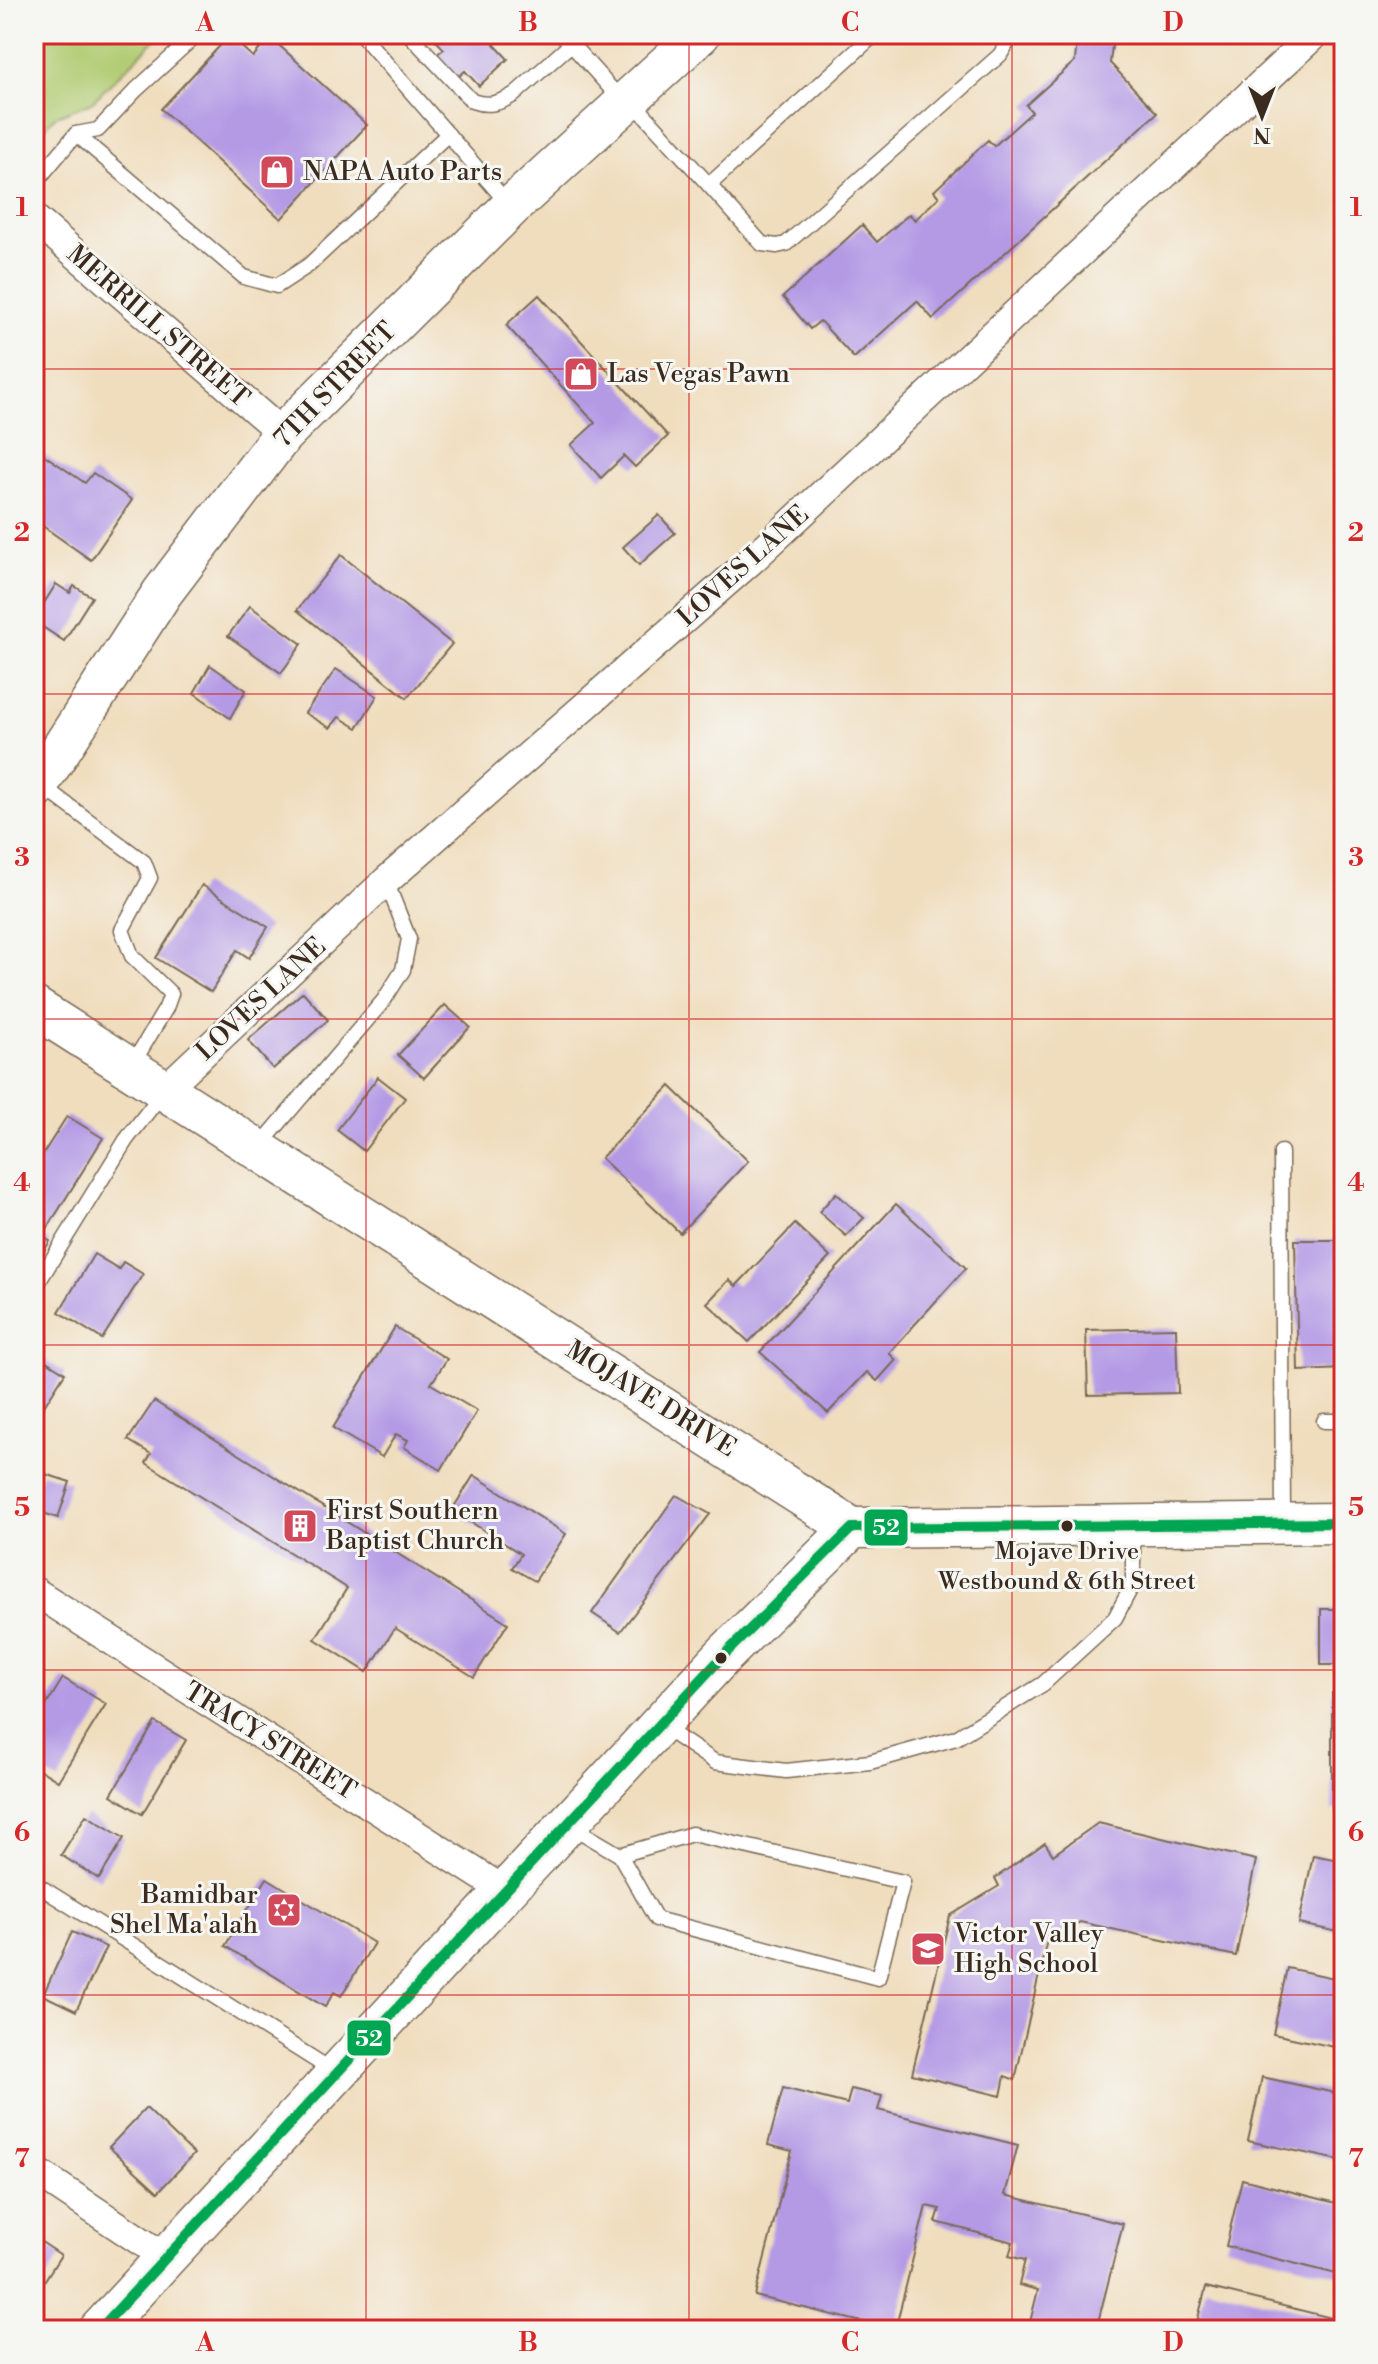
<svg xmlns="http://www.w3.org/2000/svg" width="1378" height="2364" font-family="'Libre Bodoni',serif">
	<rect width="100%" height="100%" fill="#f6f6f2"/>
	<filter id="ink" filterUnits="userSpaceOnUse"><feTurbulence type="fractalNoise" baseFrequency=".0125" numOctaves="2"/><feDisplacementMap in="SourceGraphic" scale="16" xChannelSelector="R" yChannelSelector="G"/><feConvolveMatrix kernelMatrix="1 2 1 2 8 2 1 2 1" color-interpolation-filters="sRGB"/></filter>
	<filter id="wash" filterUnits="userSpaceOnUse"><feTurbulence type="fractalNoise" baseFrequency=".006" numOctaves="4" result="noise"/><feDisplacementMap in="SourceGraphic" scale="32" xChannelSelector="R" yChannelSelector="G"/><feGaussianBlur stdDeviation="1.8" result="paint"/><feColorMatrix in="noise" values="0 0 0 0 0 0 0 0 0 0 0 0 0 0 0 0 0 1.4 0 .05"/><feComposite in="paint" operator="in"/></filter>
	<g filter="url(#wash)">
		<rect width="100%" height="100%" fill="#f0ddbd"/>
		<polygon fill="#b1cc73" stroke="#767b48" stroke-width="2" points="34,34 161,34 92,102 54,117 34,141"/>
		<g id="blocks">
			<g fill="#b49ae5">
				<polygon points="430,34 499,34 501,37 494,44 508,59 479,86 465,71 458,77 437,54 444,49"/>
				<polygon points="1072,34 1116,34 1113,37 1110,63 1157,113 933,319 917,301 854,358 820,321 810,329 783,297 862,225 877,242 909,214 915,220 939,197 934,191 988,140 994,146 1032,112 1026,105 1075,61 1077,40"/>
				<polygon points="229,36 253,57 270,37 367,125 281,219 161,109"/>
				<polygon points="539,295 668,436 635,467 624,456 601,478 571,445 595,423 506,325"/>
				<polygon points="34,448 85,483 93,473 132,500 91,560 34,520"/>
				<polygon points="659,515 675,533 639,565 623,547"/>
				<polygon points="341,555 452,644 407,698 297,610"/>
				<polygon points="56,584 70,593 74,586 92,597 64,641 41,626 34,637 34,619"/>
				<polygon points="250,606 302,644 281,673 228,636"/>
				<polygon points="210,665 246,690 230,718 194,693"/>
				<polygon points="336,669 377,696 357,728 339,717 330,728 305,713"/>
				<polygon points="202,885 268,927 249,958 237,950 211,992 156,958"/>
				<polygon points="303,992 328,1020 273,1069 248,1040"/>
				<polygon points="445,1005 470,1027 424,1078 398,1055"/>
				<polygon points="378,1077 405,1098 364,1151 337,1130"/>
				<polygon points="670,1086 748,1161 680,1233 601,1158"/>
				<polygon points="67,1116 103,1138 45,1232 34,1225 34,1168"/>
				<polygon points="836,1193 864,1218 846,1236 819,1212"/>
				<polygon points="896,1204 966,1268 889,1353 896,1360 877,1381 867,1372 828,1413 760,1352"/>
				<polygon points="795,1224 830,1257 749,1342 707,1303 729,1280 736,1286"/>
				<polygon points="34,1231 50,1241 34,1267"/>
				<polygon points="1295,1240 1344,1240 1344,1369 1298,1371"/>
				<polygon points="94,1254 119,1269 123,1262 143,1274 102,1339 59,1312"/>
				<polygon points="395,1327 447,1359 431,1384 477,1411 441,1470 404,1447 408,1440 396,1434 382,1457 333,1428"/>
				<polygon points="1176,1328 1178,1393 1088,1395 1086,1330"/>
				<polygon points="40,1357 65,1373 41,1411 34,1407 34,1367"/>
				<polygon points="154,1401 508,1623 474,1677 395,1628 367,1672 315,1639 347,1588 146,1463 151,1454 128,1440"/>
				<polygon points="42,1473 70,1482 58,1518 34,1510 34,1496"/>
				<polygon points="474,1475 566,1534 535,1581 512,1568 521,1554 452,1510"/>
				<polygon points="676,1495 710,1514 620,1632 592,1613"/>
				<rect x="1321" y="1609" width="23" height="56"/>
				<polygon points="63,1678 106,1704 58,1781 34,1766 34,1725"/>
				<rect x="1332" y="1693" width="12" height="117"/>
				<polygon points="155,1722 186,1740 142,1814 111,1795"/>
				<polygon points="86,1815 124,1838 99,1879 61,1855"/>
				<polygon points="1098,1823 1256,1860 1236,1956 1080,1922 1046,1944 1015,2080 1005,2076 1001,2096 912,2074 950,1916 999,1886 995,1878 1045,1843 1053,1855"/>
				<polygon points="1313,1855 1344,1861 1344,1933 1299,1924"/>
				<polygon points="267,1878 374,1943 341,1996 334,1992 325,2007 225,1946"/>
				<polygon points="72,1932 106,1947 76,2011 43,1995"/>
				<polygon points="1287,1968 1344,1980 1344,2049 1273,2034"/>
				<polygon points="1262,2077 1344,2095 1344,2161 1248,2141"/>
				<polygon points="783,2088 847,2104 851,2089 882,2096 878,2110 1018,2145 1005,2195 1123,2224 1096,2330 1046,2330 1029,2326 1038,2290 1019,2285 1025,2260 1009,2256 1013,2242 936,2222 940,2209 926,2206 895,2330 755,2296 792,2151 768,2145"/>
				<polygon points="146,2108 194,2154 158,2192 109,2147"/>
				<polygon points="1242,2179 1344,2205 1344,2276 1226,2246"/>
				<polygon points="34,2237 61,2255 34,2297"/>
				<polygon points="1206,2287 1344,2321 1344,2330 1195,2330"/>
			</g>
		</g>
	</g>
	<g filter="url(#ink)">
		<use href="#blocks" fill-opacity="0" stroke="#7a6956" stroke-width="2"/>
		<g fill="none" stroke-linecap="round" stroke-linejoin="round">
			<defs>
				<g id="lane">
					<polyline points="361,34 510,206"/>
					<path d="M409,34L472,101C488,107 501,103 515,94L571,44"/>
					<polyline points="562,34 623,102"/>
					<polyline points="631,100 709,185 875,34"/>
					<polyline points="76,134 244,277 277,286 309,265 448,134"/>
					<polyline points="34,184 76,134 98,130 136,90 197,34"/>
					<polyline points="709,185 762,244 777,246 786,244 1000,55 1006,45 1002,34"/>
					<polyline points="41,785 144,862 150,878 122,930 132,956 171,994 166,1008 132,1065"/>
					<polyline points="258,1148 384,1000 403,970 409,939 386,881"/>
					<polyline points="1281,1152 1283,1520"/>
					<polyline points="34,1289 126,1140 164,1091"/>
					<polyline points="1324,1421 1344,1421"/>
					<polyline points="663,1727 715,1762 786,1771 870,1762 956,1738 1043,1684 1115,1618 1133,1584 1133,1528"/>
					<polyline points="571,1826 620,1855 656,1919 878,1978 903,1882 692,1834 620,1855"/>
					<polyline points="34,1883 333,2071"/>
				</g>
				<g id="street">
					<polyline points="34,218 283,434"/>
					<polyline points="164,1090 386,881 755,557 1315,34"/>
					<polyline points="34,1591 505,1891"/>
					<polyline points="34,2170 166,2258"/>
				</g>
				<g id="secondary">
					<polyline points="34,791 162,593 283,434 511,207 700,34"/>
					<polyline points="34,1007 852,1528 1344,1523"/>
					<polyline points="99,2330 723,1656 852,1528"/>
				</g>
			</defs>
			<use href="#lane" stroke="#7a6956" stroke-width="17"/>
			<use href="#street" stroke="#7a6956" stroke-width="31"/>
			<use href="#secondary" stroke="#7a6956" stroke-width="43"/>
			<use href="#lane" stroke="#fff" stroke-width="14"/>
			<use href="#street" stroke="#fff" stroke-width="28"/>
			<use href="#secondary" stroke="#fff" stroke-width="40"/>
			<defs>
				<polyline id="bus-1" points="99,2330 723,1656 852,1528 1344,1523"/>
			</defs>
			<use href="#bus-1" stroke="#f6f6f2" stroke-width="16"/>
			<use href="#bus-1" stroke="#00a651" stroke-width="10"/>
		</g>
	</g>
	<path fill="none" stroke="#d62828" stroke-width="2" stroke-opacity="0.55" d="M366,34V2330M689,34V2330M1012,34V2330M34,369H1344M34,694H1344M34,1019H1344M34,1345H1344M34,1670H1344M34,1995H1344"/>
	<defs>
		<symbol id="shop-square" viewBox="-11 -11 22 22"><rect x="-9" y="-9" width="18" height="18" rx="4" fill="#d1495b" stroke="#f6f6f2"/><path d="M-5-2.5h2.3a2.7 3.5 0 0 1 5.4 0H5L5.5 6h-11ZM-1.5-2.5h3a1.5 2.3 0 0 0-3 0Z" fill="#fff"/></symbol>
		<symbol id="building-square" viewBox="-11 -11 22 22"><rect x="-9" y="-9" width="18" height="18" rx="4" fill="#d1495b" stroke="#f6f6f2"/><path d="M-4-6H4V6H1V3H-1V6H-4ZM-2.5-4.3h1.7v1.8h-1.7ZM.8-4.3h1.7v1.8H.8ZM-2.5-1h1.7V.8h-1.7ZM.8-1h1.7V.8H.8Z" fill="#fff"/></symbol>
		<symbol id="synagogue-square" viewBox="-11 -11 22 22"><rect x="-9" y="-9" width="18" height="18" rx="4" fill="#d1495b" stroke="#f6f6f2"/><path d="M0-6.5L5.6 3.2H-5.6ZM0 6.5L5.6-3.2H-5.6Z" fill="#fff"/></symbol>
		<symbol id="school-square" viewBox="-11 -11 22 22"><rect x="-9" y="-9" width="18" height="18" rx="4" fill="#d1495b" stroke="#f6f6f2"/><path d="M0-5L7-2L0 1L-7-2ZM-4 1L0 2.5L4 1V4Q0 6-4 4Z" fill="#fff"/></symbol>
	</defs>
	<g fill-rule="evenodd">
		<use href="#shop-square" x="257" y="152" width="40" height="40"/>
		<use href="#shop-square" x="561" y="354" width="40" height="40"/>
		<use href="#building-square" x="280" y="1506" width="40" height="40"/>
		<use href="#synagogue-square" x="264" y="1890" width="40" height="40"/>
		<use href="#school-square" x="908" y="1929" width="40" height="40"/>
	</g>
	<g fill="#3b2a1e" stroke="#f6f6f2" stroke-width="3">
		<circle cx="1067" cy="1526" r="7"/>
		<circle cx="721" cy="1658" r="7"/>
	</g>
	<g text-anchor="middle" dominant-baseline="central" stroke-width="6" stroke-linejoin="round" paint-order="stroke">
		<g font-size="24" fill="#3b2a1e" stroke="#f6f6f2">
			<text x="1067" y="1552">Mojave Drive<tspan x="1067" dy="30">Westbound &amp; 6th Street</tspan></text>
		</g>
		<g font-size="26" fill="#3b2a1e" stroke="#f6f6f2" text-anchor="start">
			<text x="303" y="172">NAPA Auto Parts</text>
			<text x="607" y="374">Las Vegas Pawn</text>
			<text x="326" y="1511">First Southern<tspan x="326" dy="30">Baptist Church</tspan></text>
			<text x="258" y="1895" text-anchor="end">Bamidbar<tspan x="258" dy="30">Shel Ma'alah</tspan></text>
			<text x="954" y="1934">Victor Valley<tspan x="954" dy="30">High School</tspan></text>
		</g>
		<g font-size="26" fill="#3b2a1e" stroke="#f6f6f2">
			<text transform="translate(158 326) rotate(41)">MERRILL STREET</text>
			<text transform="translate(335 385) rotate(-46)">7TH STREET</text>
			<text transform="translate(743 566) rotate(-42)">LOVES LANE</text>
			<text transform="translate(261 999) rotate(-43)">LOVES LANE</text>
			<text transform="translate(651 1399) rotate(32)">MOJAVE DRIVE</text>
			<text transform="translate(270 1741) rotate(32)">TRACY STREET</text>
		</g>
	</g>
	<g stroke="#f6f6f2" stroke-width="3">
		<rect x="863" y="1508" width="46" height="39" rx="8" fill="#00a651"/>
		<rect x="346" y="2019" width="46" height="38" rx="8" fill="#00a651"/>
	</g>
	<g font-size="22" text-anchor="middle" font-weight="bold" fill="#fff">
		<text x="886" y="1535">52</text>
		<text x="369" y="2046">52</text>
	</g>
	<rect width="1378" height="2364" fill="none" stroke="#f6f6f2" stroke-width="88"/>
	<g transform="translate(1262 116) rotate(180)" stroke="#f6f6f2" stroke-width="6" paint-order="stroke">
	<path d="M0-6L14 30L0 20L-14 30Z" fill="#3b2a1e"/>
	<text y="-12" font-size="22" font-weight="bold" text-anchor="middle" fill="#3b2a1e">N</text>
	</g>
	<rect x="44" y="44" width="1290" height="2276" fill="none" stroke="#d62828" stroke-width="3"/>
	<g font-size="26" text-anchor="middle" font-weight="bold" fill="#d62828">
		<text x="205" y="31">A</text>
		<text x="528" y="31">B</text>
		<text x="850" y="31">C</text>
		<text x="1173" y="31">D</text>
		<text x="22" y="216">1</text>
		<text x="1356" y="216">1</text>
		<text x="22" y="541">2</text>
		<text x="1356" y="541">2</text>
		<text x="22" y="866">3</text>
		<text x="1356" y="866">3</text>
		<text x="22" y="1191">4</text>
		<text x="1356" y="1191">4</text>
		<text x="22" y="1516">5</text>
		<text x="1356" y="1516">5</text>
		<text x="22" y="1841">6</text>
		<text x="1356" y="1841">6</text>
		<text x="22" y="2167">7</text>
		<text x="1356" y="2167">7</text>
		<text x="205" y="2351">A</text>
		<text x="528" y="2351">B</text>
		<text x="850" y="2351">C</text>
		<text x="1173" y="2351">D</text>
	</g>
</svg>
